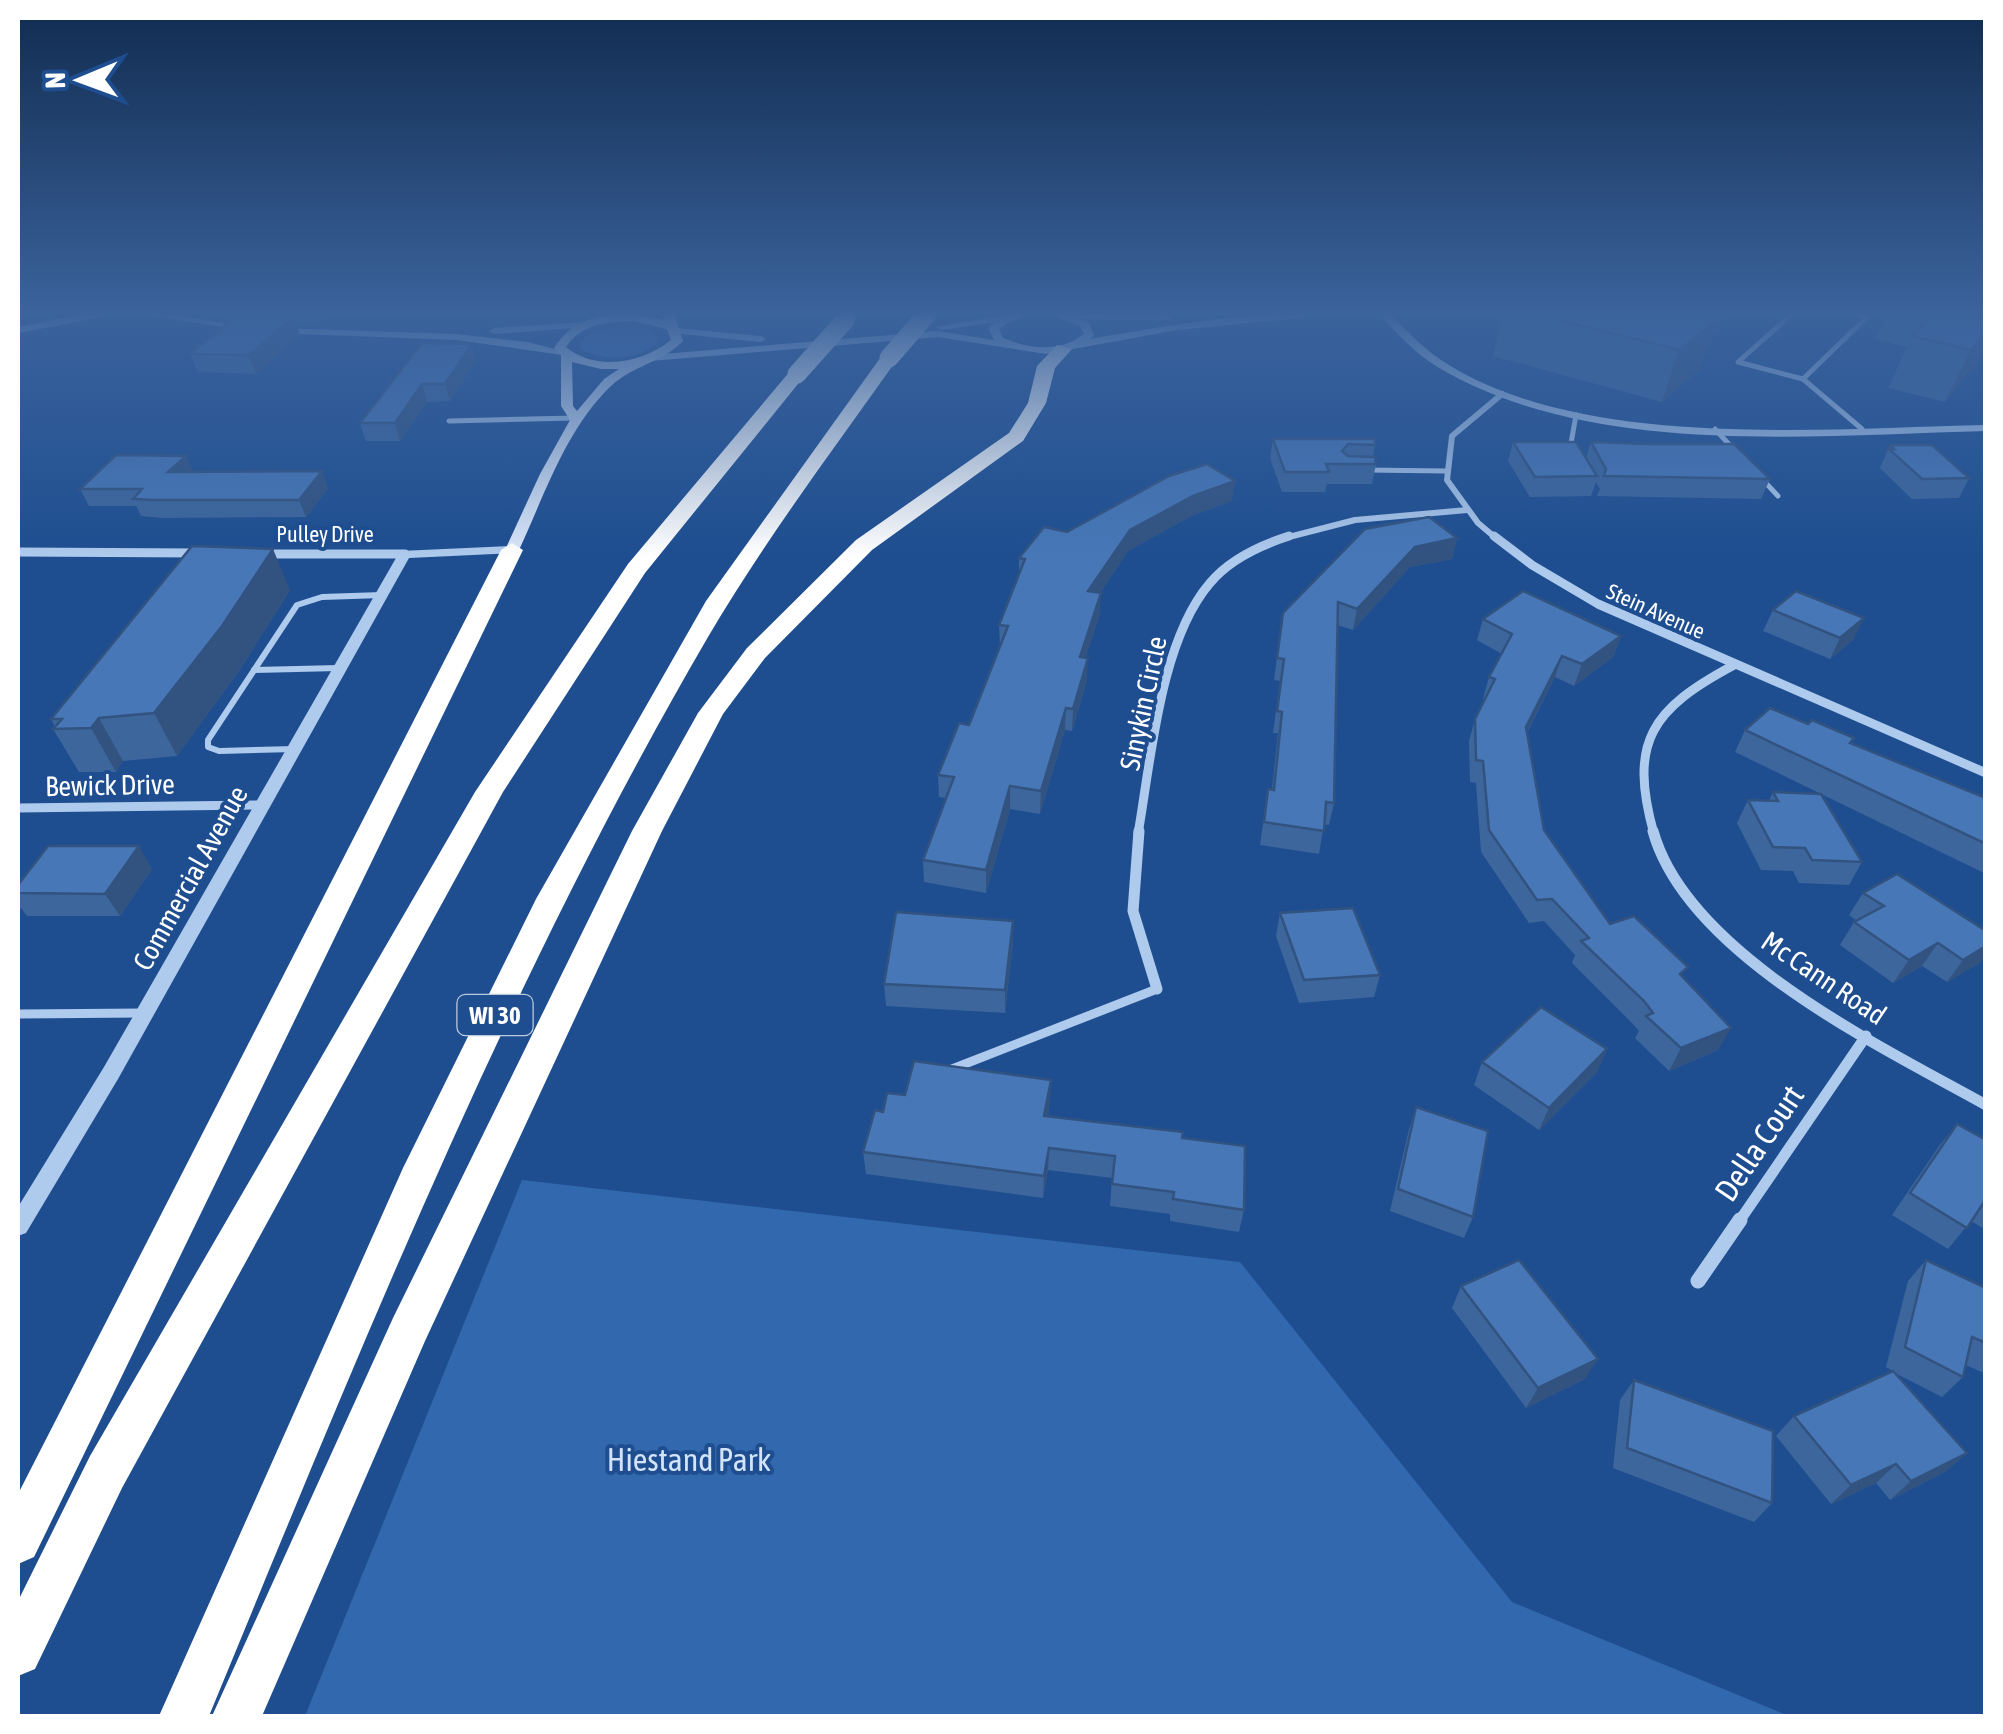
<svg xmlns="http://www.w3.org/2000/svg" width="2003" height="1734" font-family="'Asap Condensed',sans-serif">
	<rect width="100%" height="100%" fill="#1e4e90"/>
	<g fill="#3268ad">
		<path d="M621,326L647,328L660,339C644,361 602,363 580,348V341L595,331Z"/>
		<polygon points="522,1180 1240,1262 1512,1602 1789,1716 305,1716"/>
	</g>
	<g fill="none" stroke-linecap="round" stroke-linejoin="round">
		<g stroke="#aecaed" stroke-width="5">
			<polyline points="1792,314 1738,362 1803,379 1862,429"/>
			<polyline points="1803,379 1867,317 1855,314"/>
			<polyline points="449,421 575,418"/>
			<polyline points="1715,429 1736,452"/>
			<polyline points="1570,449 1576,415"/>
			<polyline points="1367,470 1447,471"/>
			<polyline points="1763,480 1778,496"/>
		</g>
		<g stroke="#aecaed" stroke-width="6">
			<polyline points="254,670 339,668"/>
			<polyline points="295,749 219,751 208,747 208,740 297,605 322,597 382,595"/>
		</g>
		<g stroke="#aecaed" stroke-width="9">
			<polyline points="18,1014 143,1013"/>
			<polyline points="952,1069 1157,989"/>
		</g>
		<g stroke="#aecaed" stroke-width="6">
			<polyline points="18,330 101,314"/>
			<polyline points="1281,539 1355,520 1467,510"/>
			<polyline points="1497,539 1478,523 1447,480 1452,436 1502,394"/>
		</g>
		<g stroke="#aecaed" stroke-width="9">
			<polyline points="1494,536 1532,565 1598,604 1986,773"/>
			<polyline points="18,552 199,553"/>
			<polyline points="261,554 405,554"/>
			<polyline points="18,808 263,805"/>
			<path d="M1138,834C1151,760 1160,641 1210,583C1229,560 1261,545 1289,536"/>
			<path d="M1654,834C1628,741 1652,709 1734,665"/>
		</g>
		<g stroke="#aecaed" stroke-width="11">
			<polyline points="1139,831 1133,911 1157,989"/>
			<path d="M1653,831C1687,954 1882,1047 1986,1105"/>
			<polyline points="1738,1223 1866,1036"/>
		</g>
		<polyline stroke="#aecaed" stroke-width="15" points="1698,1281 1740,1220"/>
		<g fill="#aecaed" fill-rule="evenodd">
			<polygon points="142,314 167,314 253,328 248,331"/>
			<path d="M1010,314H1027L999,328L1003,338C1030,349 1060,353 1084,334L1080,326L1051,314H1169L1174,317L1169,320L1079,319L1088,322L1094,335L1090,339C1163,326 1238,313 1312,314L1307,317L1177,330L1046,354L938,337L650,361L645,358L650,355L938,331L994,340L988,327L996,322L941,330L936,327Z"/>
			<path d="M1380,314H1390C1406,330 1422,347 1441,360C1580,452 1824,428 1986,425V431C1813,435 1590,459 1436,366C1415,353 1396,333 1380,314Z"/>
			<polygon points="584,322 589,325 588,327 494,334 489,331 494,328"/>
			<polygon points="279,328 457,334 527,342 567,352 562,355 457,340 275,333 274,331"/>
			<polygon points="676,328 761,336 766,339 761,342 672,333 672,329"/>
			<polygon points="512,546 519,550 517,553 409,558 118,1079 26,1233 18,1236 18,1207 104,1067 400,551"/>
		</g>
		<path fill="#dae7fa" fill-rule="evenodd" d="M634,314L664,320L662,314H674L683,341C662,363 635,364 611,386C566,429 545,494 519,550L512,554L507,553L505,550L540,474L570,420L561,406V355L554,348C573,318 600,314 634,314ZM634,321L667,329L671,340C643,363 596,372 566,347C581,324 608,321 634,321ZM572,362L601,369H619L604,379L577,411L573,406Z"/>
		<g fill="#fff" fill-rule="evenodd">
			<polygon points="1057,345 1072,349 1055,368 1046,403 1023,441 872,550 765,658 723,714 662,831 425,1341 262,1716 212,1716 393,1318 632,831 698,713 747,648 856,540 1009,433 1028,403 1037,366"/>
			<path d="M883,354L898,358C833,450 765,540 708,637C508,980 360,1350 209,1716H159L403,1168L536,899L706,601Z"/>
			<polygon points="791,370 806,374 645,573 503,792 122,1488 35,1669 18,1676 18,1601 90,1456 475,792 628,564"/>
			<polygon points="512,543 523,550 34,1557 18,1564 18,1494 501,550"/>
		</g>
		<g stroke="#fff" stroke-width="19">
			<polyline points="889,358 927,314"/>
			<polyline points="797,374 846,319"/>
		</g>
	</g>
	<g fill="#3d669d">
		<polygon points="257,314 324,314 315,322 295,321 300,335 256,374 198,372 190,354 258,316"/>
		<polygon points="1503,314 1728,314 1716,324 1700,369 1662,402 1493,356"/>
		<polygon points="1886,314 1986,314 1986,348 1981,357 1945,402 1888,388 1907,347 1875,339"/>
		<polygon points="422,343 476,361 450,401 427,402 400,441 366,441 360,423"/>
		<polygon points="1273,439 1375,445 1373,457 1376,464 1372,484 1327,484 1325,492 1282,492 1270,458"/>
		<polygon points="1513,442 1586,458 1591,442 1770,479 1761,499 1597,496 1600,489 1596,482 1591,496 1530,497 1508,461"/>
		<polygon points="1890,445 1969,478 1959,498 1912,499 1880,468"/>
		<polygon points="193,472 328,488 306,517 162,518 141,516 136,506 89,506 80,489"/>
		<polygon points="1232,501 1191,516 1128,551 1100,593 1100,614 1085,658 1087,680 1072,731 1065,730 1040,814 1010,809 986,893 924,882 923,860 946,798 939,797 938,775 969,725 1000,646 999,625 1019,575 1019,558 1067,532"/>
		<polygon points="1457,538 1452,559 1410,567 1353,630 1337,625 1334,803 1329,825 1324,824 1319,854 1260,845 1268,789 1272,789 1278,733 1273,733 1280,681 1274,680 1283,613"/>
		<polygon points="290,590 241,668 177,756 123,761 116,772 79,772 53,729 55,727 51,719"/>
		<polygon points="1773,610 1854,639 1830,659 1763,631"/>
		<polygon points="1483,619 1621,636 1613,657 1574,686 1555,677 1527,733 1544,830 1610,924 1683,977 1718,1050 1669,1071 1635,1038 1639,1031 1633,1024 1572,963 1575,955 1544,921 1529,923 1481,852 1476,783 1470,782 1469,741 1475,719 1485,700 1483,699 1489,677 1502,654 1477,640"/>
		<polygon points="1745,730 1851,744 1986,798 1986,872 1984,873 1735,752"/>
		<polygon points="1773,792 1862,862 1849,885 1799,883 1793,871 1761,870 1737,823 1748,800 1769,801"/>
		<polygon points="152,869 120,916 27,916 21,908 18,912 18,875 21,880"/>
		<polygon points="1863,893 1981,962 1947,982 1922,966 1893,983 1840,945 1854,922 1857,921 1849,915"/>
		<polygon points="1280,913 1380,975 1374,997 1299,1003 1276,936"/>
		<polygon points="1013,921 1013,943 1005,1013 886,1006 884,984"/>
		<polygon points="1607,1049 1597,1072 1539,1130 1474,1085 1482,1062"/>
		<polygon points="1051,1080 1048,1116 1182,1138 1244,1210 1239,1232 1170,1221 1170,1214 1110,1206 1112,1178 1048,1170 1043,1198 866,1174 863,1152 883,1112 905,1095"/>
		<polygon points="1416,1107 1473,1217 1464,1238 1390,1211 1409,1129"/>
		<polygon points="1957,1124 1986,1140 1986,1230 1971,1221 1948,1249 1892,1215 1939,1146"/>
		<polygon points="1926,1260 1986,1288 1986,1374 1966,1365 1963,1377 1942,1397 1893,1372 1967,1453 1945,1472 1890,1500 1876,1483 1831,1504 1776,1436 1794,1416 1893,1371 1886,1367 1908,1281"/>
		<polygon points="1461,1286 1585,1379 1526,1408 1452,1308"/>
		<polygon points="1634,1380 1772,1503 1754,1522 1613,1468 1620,1400"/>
	</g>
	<g fill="#325380">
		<polygon points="312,314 324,314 315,322"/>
		<polygon points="1691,314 1728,314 1716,324 1700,369 1662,402"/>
		<polygon points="294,317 300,335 256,374 249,355"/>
		<polygon points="1986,333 1986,348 1981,357 1945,402 1971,350"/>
		<polygon points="472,344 476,361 450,401 445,384"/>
		<polygon points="422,384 427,402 400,441 395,423"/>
		<polygon points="186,456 193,473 168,472"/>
		<polygon points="322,471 328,488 306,517 299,500"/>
		<polygon points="1235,481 1232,501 1191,516 1128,551 1087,612 1088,591 1130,530 1193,496"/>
		<polygon points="1457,538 1452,559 1410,567 1353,630 1357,609 1415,547"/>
		<polygon points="273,549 290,590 241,668 177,756 154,713"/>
		<polygon points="1101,593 1100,614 1079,679 1080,657"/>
		<polygon points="1864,618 1854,639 1830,659 1840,638"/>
		<polygon points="1621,636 1613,657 1574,686 1582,664"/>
		<polygon points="1562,656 1555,677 1518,749 1526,727"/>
		<polygon points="1088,658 1087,680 1072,731 1073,709"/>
		<polygon points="1066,708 1065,730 1040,814 1041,791"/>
		<polygon points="99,718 123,761 116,772 91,728"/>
		<polygon points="1010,786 1010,809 986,893 986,870"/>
		<polygon points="139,846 152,869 120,916 105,894"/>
		<polygon points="1013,921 1013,943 1005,1013 1005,990"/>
		<polygon points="1938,943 1922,966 1893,983 1909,960"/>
		<polygon points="1986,946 1986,955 1981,962 1947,982 1963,960"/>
		<polygon points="1731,1028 1718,1050 1669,1071 1681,1048"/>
		<polygon points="1607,1049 1597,1072 1539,1130 1549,1108"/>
		<polygon points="1051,1080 1050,1102 1044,1138 1044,1116"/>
		<polygon points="1049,1148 1048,1170 1043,1198 1044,1176"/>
		<polygon points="1598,1359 1585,1379 1526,1408 1538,1388"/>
		<polygon points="1967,1453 1945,1472 1890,1500 1911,1481"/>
		<polygon points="1896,1464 1876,1483 1831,1504 1851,1485"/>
	</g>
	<g fill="#4777b7" stroke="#325380" stroke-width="2.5">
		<polygon points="1534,314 1699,314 1718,319 1680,350"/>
		<polygon points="1932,314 1986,314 1986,333 1971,350 1912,336"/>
		<polygon points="238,315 294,317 249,355 190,354"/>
		<polygon points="422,343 472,344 445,384 422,384 395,423 360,423"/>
		<polygon points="1273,439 1375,439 1375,445 1348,444 1342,451 1348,456 1375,457 1376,464 1326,464 1329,472 1285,472"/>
		<polygon points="1513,442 1576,442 1597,476 1535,477"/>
		<polygon points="1591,442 1646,444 1734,444 1770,479 1604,476 1606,469"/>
		<polygon points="1890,445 1932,445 1969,478 1922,479 1889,449 1894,449"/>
		<polygon points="116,455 186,456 168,472 322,471 299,500 154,500 133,499 142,489 80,489"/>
		<polygon points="1207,464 1235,481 1193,496 1130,530 1088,591 1101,593 1080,657 1088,658 1073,709 1066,708 1041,791 1010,786 986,870 923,860 954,777 938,775 959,723 969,725 1008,626 999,625 1025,559 1019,558 1044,527 1067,532 1169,476"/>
		<polygon points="1429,517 1457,538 1415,547 1357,609 1338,602 1334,803 1326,802 1324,831 1264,822 1268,789 1274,790 1282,712 1277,711 1284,659 1277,658 1283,613 1365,529"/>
		<polygon points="192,546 273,549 222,626 154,713 99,718 91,728 53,729 62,719 51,719"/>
		<polygon points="1523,591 1621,636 1582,664 1562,656 1526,727 1544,830 1610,924 1634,916 1688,967 1680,974 1731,1028 1681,1048 1646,1016 1653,1013 1644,1001 1581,941 1589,938 1552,899 1537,900 1489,830 1483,761 1476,760 1475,719 1495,679 1489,677 1512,634 1483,619"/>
		<polygon points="1796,591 1864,618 1840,638 1773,610"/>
		<polygon points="1770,708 1808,724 1812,720 1854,738 1850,743 1986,798 1986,844 1745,730"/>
		<polygon points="1773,792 1821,794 1862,862 1812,860 1805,848 1773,847 1748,800 1778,801"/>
		<polygon points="48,846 139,846 105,894 18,893 18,885"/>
		<polygon points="1897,874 1986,931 1986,946 1963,960 1938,943 1909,960 1854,922 1884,906 1863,893"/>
		<polygon points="1353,908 1380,975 1304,980 1280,913"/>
		<polygon points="896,912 1013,921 1005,990 884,984"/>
		<polygon points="1541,1007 1607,1049 1549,1108 1482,1062"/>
		<polygon points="914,1061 1051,1080 1044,1116 1183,1132 1182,1138 1245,1146 1244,1210 1173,1199 1174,1192 1112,1184 1115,1156 1049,1148 1044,1176 863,1152 875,1110 883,1112 887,1093 905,1095"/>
		<polygon points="1416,1107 1488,1131 1473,1217 1398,1189"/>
		<polygon points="1957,1124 1986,1140 1986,1199 1967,1228 1910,1193"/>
		<polygon points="1519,1260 1598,1359 1538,1388 1461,1286"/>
		<polygon points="1926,1260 1986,1288 1986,1343 1972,1337 1963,1377 1905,1347"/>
		<polygon points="1893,1371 1967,1453 1911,1481 1896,1464 1851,1485 1794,1416"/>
		<polygon points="1634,1380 1773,1431 1772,1503 1627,1448"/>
	</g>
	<linearGradient id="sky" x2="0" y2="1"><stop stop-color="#102b4f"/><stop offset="0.56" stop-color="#3b639c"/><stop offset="1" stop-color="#3b639c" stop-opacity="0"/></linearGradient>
	<rect width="2003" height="557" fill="url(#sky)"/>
	<g text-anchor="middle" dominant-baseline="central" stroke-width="8" stroke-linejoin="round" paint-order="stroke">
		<g font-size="22" fill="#fff" stroke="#1e4e90">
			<text x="325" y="534">Pulley Drive</text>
			<text transform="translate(1656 611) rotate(24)">Stein Avenue</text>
		</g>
		<rect fill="#1e4e90" stroke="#bccade" stroke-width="2.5" x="457.5" y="995" width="75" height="40" rx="8"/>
		<g font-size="25" font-weight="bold" fill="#fff">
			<text x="495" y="1015">WI 30</text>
		</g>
		<g font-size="28" fill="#fff" stroke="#1e4e90">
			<text transform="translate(1143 703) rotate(-78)">Sinykin Circle</text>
			<text transform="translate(110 785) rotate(-1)">Bewick Drive</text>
			<text transform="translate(190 878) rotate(-61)">Commercial Avenue</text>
			<text transform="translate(1824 978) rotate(34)">Mc Cann Road</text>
		</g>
		<g font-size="32" fill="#fff" stroke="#1e4e90">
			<text transform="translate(1759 1143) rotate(-56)">Della Court</text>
		</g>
		<g font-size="32" fill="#d3e4f9" stroke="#1e4e90">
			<text x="689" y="1459">Hiestand Park</text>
		</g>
	</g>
	<rect width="2003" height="1734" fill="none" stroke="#ffffff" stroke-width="40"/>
	<g transform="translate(80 80) rotate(269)" stroke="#1e4e90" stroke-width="8" paint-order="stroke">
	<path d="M0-8L18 38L0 25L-18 38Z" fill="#ffffff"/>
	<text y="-15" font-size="28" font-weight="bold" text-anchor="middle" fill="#ffffff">N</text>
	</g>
</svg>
